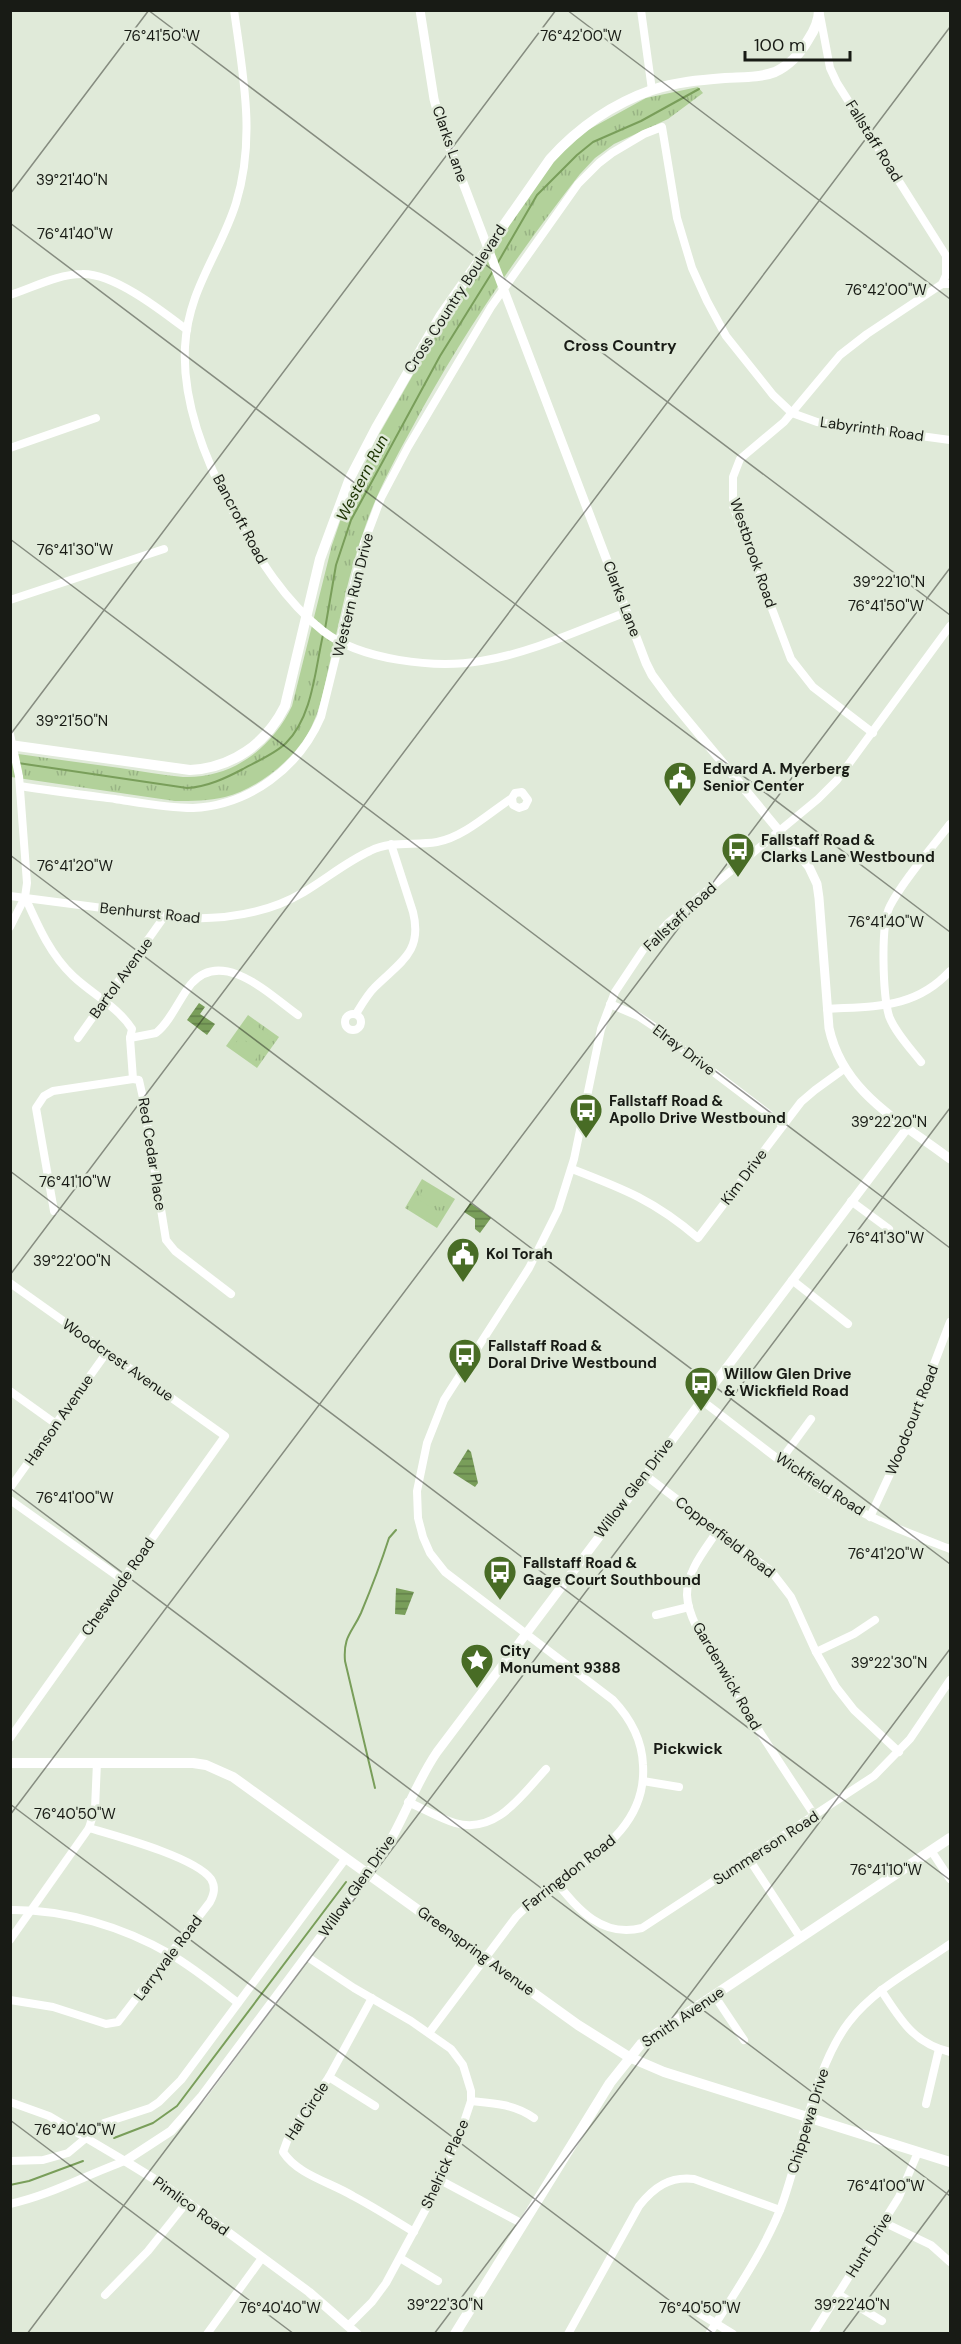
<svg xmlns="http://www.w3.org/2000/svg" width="961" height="2344" font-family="'DM Sans',sans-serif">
	<defs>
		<pattern id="park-tufts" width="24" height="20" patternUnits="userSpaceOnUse" patternTransform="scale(1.5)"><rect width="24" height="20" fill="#b2d19a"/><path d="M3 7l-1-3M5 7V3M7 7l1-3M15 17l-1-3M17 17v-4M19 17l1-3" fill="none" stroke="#98b384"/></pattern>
		<pattern id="water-rules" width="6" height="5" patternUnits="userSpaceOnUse" patternTransform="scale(1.5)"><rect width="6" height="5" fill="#799e5a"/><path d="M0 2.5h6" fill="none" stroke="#628049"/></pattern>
	</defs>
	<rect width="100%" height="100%" fill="#e0ead9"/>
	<g fill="url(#park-tufts)">
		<path d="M698,87L703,93L668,119L614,144L595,158L580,174C517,255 460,338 412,428C394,461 376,494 364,530C349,572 341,615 331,657C325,683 321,712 307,735C290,763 256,789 225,797C209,801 192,801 175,801L11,777V753C47,758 83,763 120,768C141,771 162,775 183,777C232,779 272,748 292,706L332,545L346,504L377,438L434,338L473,278L547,169L565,149L586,131L646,98Z"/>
		<polygon points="248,1015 279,1037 257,1068 226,1046"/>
		<polygon points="422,1179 455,1199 437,1228 405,1208"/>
	</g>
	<g fill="#b2d19a">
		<polygon points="251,1022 272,1037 265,1046 245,1031"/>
		<polygon points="240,1037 260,1052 254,1062 233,1047"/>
		<polygon points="426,1185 447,1198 441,1208 420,1195"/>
		<polygon points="417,1199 439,1212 433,1222 411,1209"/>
	</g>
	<g fill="url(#water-rules)">
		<polygon points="199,1003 205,1007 200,1014 215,1024 207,1035 187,1020"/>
		<polygon points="470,1203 491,1218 480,1233 475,1229 475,1219 464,1212"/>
		<polygon points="468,1449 471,1452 478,1483 475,1487 453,1473"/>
		<polygon points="396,1588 414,1592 405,1615 395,1614"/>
	</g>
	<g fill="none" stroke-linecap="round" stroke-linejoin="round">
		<g stroke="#799e5a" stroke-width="2">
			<polyline points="497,264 537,195 577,155 593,142 641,121 699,89"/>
			<polyline points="325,629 336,565 351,520 440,356 493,271"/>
			<path d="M18,763L187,788C207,787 226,778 243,769C257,761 275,754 286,743C313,716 315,669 323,635"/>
			<path d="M375,1788L345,1661C343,1636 352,1633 361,1613C371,1589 381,1563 389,1538L396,1530"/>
			<polyline points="114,2138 153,2123 177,2106 346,1882"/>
			<polyline points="10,2185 29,2181 83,2161"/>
		</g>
		<g stroke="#fff" stroke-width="8">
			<path d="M234,10C243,75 256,139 236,203C220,254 188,289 185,347C182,405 208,467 236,517C258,558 285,601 323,631C360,660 435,669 481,661C531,653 579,630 627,612"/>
			<polyline points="641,10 652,90"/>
			<polyline points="820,15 830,68 837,83 950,262"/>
			<polyline points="942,284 946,275 946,257"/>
			<path d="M10,295C32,288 58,274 82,274C114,273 162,311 187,330"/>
			<polyline points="10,448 96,418"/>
			<polyline points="10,600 164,549"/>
			<polyline points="873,733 813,687 791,659 733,506 733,477 740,459 784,422 840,355 867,334 942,284 950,284"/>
			<polyline points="10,734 19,776 27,883 25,897 10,927"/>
			<path d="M20,786C52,791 84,795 115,799C141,803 167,808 193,808C250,805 299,768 321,717L364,543L381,498L408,447L491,307L578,184L599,163L612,153L644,134L662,127L677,218L692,268L707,301L726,336L773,395L792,413L817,422L950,440"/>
			<path d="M10,896L180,918C222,920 267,914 304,892C326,879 346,862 370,851C392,840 414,846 437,842C464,837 489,813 512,798L515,793L522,792L528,800L525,806L519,808L513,805L512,798"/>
			<path d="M25,897C38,926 50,954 73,976C92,994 118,1007 132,1029L130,1038L133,1079L139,1080L143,1098L166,1240L175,1251L231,1294"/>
			<polyline points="610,1004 638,1016 653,1026 783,1125"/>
			<path d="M827,1009C875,1006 915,1009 950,971"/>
			<circle cx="353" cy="1022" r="8"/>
			<path d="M356,1014C362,1004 367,995 375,987C400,962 423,952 413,912L391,844"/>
			<polyline points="78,1038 164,917"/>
			<path d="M130,1038L156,1033C171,1021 179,999 191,984C223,947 271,996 298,1015"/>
			<path d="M921,1062C910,1048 895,1032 889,1016C883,995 880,925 890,906C904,879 932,848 950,824"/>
			<path d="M572,1169C624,1189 655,1201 698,1238L801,1102L815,1090L844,1069"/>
			<polyline points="851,1201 889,1229"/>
			<polyline points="54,1211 36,1108 44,1096 53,1091 133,1079"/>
			<polyline points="792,1280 848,1324"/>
			<polyline points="10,1283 225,1436 10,1738"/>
			<polyline points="10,1391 56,1424"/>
			<path d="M701,1400C748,1435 793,1474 844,1503C878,1522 914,1535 950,1549"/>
			<polyline points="781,1460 811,1419"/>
			<polyline points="645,1475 771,1571 791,1597 816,1652 836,1687 854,1710 899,1752"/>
			<polyline points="10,1488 107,1352"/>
			<polyline points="10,1500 123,1580"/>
			<polyline points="870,1517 902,1448 950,1322"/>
			<path d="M718,1530C705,1550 687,1570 687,1595C688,1618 705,1642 717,1661C747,1714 781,1765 815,1816"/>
			<polyline points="656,1615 689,1607"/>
			<polyline points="816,1652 854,1634 875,1620"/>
			<polyline points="643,1781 679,1787"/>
			<path d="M408,1802C424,1809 439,1818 455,1823C496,1835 522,1795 546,1769"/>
			<polyline points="932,1852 950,1879"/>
			<polyline points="749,1859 800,1937"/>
			<path d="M556,1882C579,1910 602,1938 642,1928L874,1776L910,1739L950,1680"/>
			<path d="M10,1910C65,1909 123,1927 170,1954C194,1968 216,1986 238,2003"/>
			<polyline points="10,1940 89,1828 95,1809 97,1762"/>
			<polyline points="306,1956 354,1988 411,2021 451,2049 463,2065 471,2091 471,2101 463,2125 428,2205 386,2283 372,2302 349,2325"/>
			<path d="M881,1990C901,2020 913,2043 950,2052"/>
			<polyline points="714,1995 744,2040"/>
			<path d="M372,1998L329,2077L290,2133L283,2152C298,2175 330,2182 353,2196C374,2207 394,2220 414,2232"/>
			<path d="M10,2000L53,2007L106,2024L118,2022L210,1902C214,1894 216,1887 211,1879C195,1857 116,1836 89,1828"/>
			<path d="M429,2033L516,1917C561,1869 648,1843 643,1765C642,1739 631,1719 613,1700L445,1572L430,1553L423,1537L418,1518L417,1491L427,1443L444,1400L529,1268L558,1210L574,1159L601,1029L615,992L643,950L669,922L818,799L837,780L950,626"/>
			<polyline points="329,2077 375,2106"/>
			<path d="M471,2101C493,2103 515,2104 534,2118"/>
			<polyline points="10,2102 49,2116 125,2161"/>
			<polyline points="926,2104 939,2049"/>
			<polyline points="10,2161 43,2160 68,2153 104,2123 150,2108 159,2102 181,2080 346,1858"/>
			<polyline points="440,2180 521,2223"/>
			<path d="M10,2204C51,2195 86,2175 125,2161"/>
			<polyline points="883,2222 931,2245 950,2262"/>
			<polyline points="400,2258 438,2281"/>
			<polyline points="838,2294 882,2321"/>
			<polyline points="105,2295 148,2251 187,2202"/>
			<polyline points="686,2305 733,2334"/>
			<polyline points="207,2334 262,2258"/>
			<path d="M568,2334L639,2206C654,2187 670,2176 694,2179L780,2210"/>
			<path d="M709,2334C734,2294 762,2254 780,2210C802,2153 812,2070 849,2022C875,1988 916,1968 950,1944"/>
			<polyline points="813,2334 899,2197 918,2152"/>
		</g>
		<g stroke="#fff" stroke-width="9">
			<path d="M420,10L434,99L441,125L646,663L652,675L669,698L809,867L817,884L819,898L829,1028C843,1093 900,1121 950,1159"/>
			<path d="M357,2334L309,2292L164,2185L125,2161L171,2131L202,2096L383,1853C404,1820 415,1784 437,1752L908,1127"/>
		</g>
		<g stroke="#fff" stroke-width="10">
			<path d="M10,745L190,770C232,768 266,744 285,706L320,559L350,478L376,428L441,315L550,159C578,128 612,104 652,90C676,82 700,80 725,78C741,77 760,78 775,72C790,65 800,54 808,40C814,31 819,21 819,10"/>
			<polyline points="10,1763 193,1763 206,1765 233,1777 578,2025 629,2057 664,2072 950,2162"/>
			<polyline points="455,2334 610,2083 641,2044 950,1838"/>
		</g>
	</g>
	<path fill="none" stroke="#181b15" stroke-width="1.5" stroke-opacity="0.45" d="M148,10L950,615M567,10L950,299M10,194L149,10M10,223L950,932M10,539L950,1248M10,735L556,10M10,855L950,1564M10,1171L950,1880M10,1275L950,27M10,1488L950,2196M10,1804L714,2334M10,1815L950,568M10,2120L294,2334M27,2334L950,1108M434,2334L950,1649M842,2334L950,2189"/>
	<defs>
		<symbol id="civic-pin" viewBox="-11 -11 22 30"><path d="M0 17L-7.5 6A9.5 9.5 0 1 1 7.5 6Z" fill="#486c25" stroke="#e0ead9"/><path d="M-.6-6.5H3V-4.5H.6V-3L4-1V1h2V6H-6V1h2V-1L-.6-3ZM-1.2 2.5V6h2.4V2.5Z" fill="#fff"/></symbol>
		<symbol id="bus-pin" viewBox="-11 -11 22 30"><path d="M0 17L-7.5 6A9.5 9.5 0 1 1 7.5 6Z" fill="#486c25" stroke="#e0ead9"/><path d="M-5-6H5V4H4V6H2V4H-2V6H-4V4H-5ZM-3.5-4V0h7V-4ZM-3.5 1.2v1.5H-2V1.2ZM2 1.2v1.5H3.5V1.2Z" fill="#fff"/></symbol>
		<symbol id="sight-pin" viewBox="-11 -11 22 30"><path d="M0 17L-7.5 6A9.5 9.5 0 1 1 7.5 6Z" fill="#486c25" stroke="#e0ead9"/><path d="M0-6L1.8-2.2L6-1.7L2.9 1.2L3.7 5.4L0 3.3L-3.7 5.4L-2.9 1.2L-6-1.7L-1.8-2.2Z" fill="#fff"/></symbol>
	</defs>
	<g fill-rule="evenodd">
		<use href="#civic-pin" x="661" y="759" width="38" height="52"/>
		<use href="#bus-pin" x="719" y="830" width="38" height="52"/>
		<use href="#bus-pin" x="567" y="1091" width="38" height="52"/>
		<use href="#civic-pin" x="444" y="1235" width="38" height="52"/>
		<use href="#bus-pin" x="446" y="1336" width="38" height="52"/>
		<use href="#bus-pin" x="682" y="1364" width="38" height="52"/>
		<use href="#bus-pin" x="481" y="1553" width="38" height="52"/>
		<use href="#sight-pin" x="458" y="1641" width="38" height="52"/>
	</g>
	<g text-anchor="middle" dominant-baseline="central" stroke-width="5" stroke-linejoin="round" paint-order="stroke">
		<g font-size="15" fill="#181b15" stroke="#e0ead9">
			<text transform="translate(874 141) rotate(58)">Fallstaff Road</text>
			<text transform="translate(450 144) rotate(71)">Clarks Lane</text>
			<text transform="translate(455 299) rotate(-57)">Cross Country Boulevard</text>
			<text transform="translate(872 429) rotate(8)">Labyrinth Road</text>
			<text transform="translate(240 519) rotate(62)">Bancroft Road</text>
			<text transform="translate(753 553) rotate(71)">Westbrook Road</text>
			<text transform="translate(353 595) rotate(-76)">Western Run Drive</text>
			<text transform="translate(622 599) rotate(69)">Clarks Lane</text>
			<text transform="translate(150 913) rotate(6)">Benhurst Road</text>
			<text transform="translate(680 917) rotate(-43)">Fallstaff Road</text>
			<text transform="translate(121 978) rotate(-54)">Bartol Avenue</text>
			<text transform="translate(684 1050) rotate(37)">Elray Drive</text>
			<text transform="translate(152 1154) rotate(81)">Red Cedar Place</text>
			<text transform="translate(744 1177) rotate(-53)">Kim Drive</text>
			<text transform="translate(118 1360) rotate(35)">Woodcrest Avenue</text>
			<text transform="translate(59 1420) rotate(-55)">Hanson Avenue</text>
			<text transform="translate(912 1420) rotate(-68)">Woodcourt Road</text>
			<text transform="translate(820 1484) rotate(33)">Wickfield Road</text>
			<text transform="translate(634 1488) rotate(-53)">Willow Glen Drive</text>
			<text transform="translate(725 1537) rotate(38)">Copperfield Road</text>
			<text transform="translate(118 1587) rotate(-55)">Cheswolde Road</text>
			<text transform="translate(727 1676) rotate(60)">Gardenwick Road</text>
			<text transform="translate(766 1848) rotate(-33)">Summerson Road</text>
			<text transform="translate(569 1873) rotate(-38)">Farringdon Road</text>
			<text transform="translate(357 1886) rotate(-55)">Willow Glen Drive</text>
			<text transform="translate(476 1951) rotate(36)">Greenspring Avenue</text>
			<text transform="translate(168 1958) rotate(-53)">Larryvale Road</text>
			<text transform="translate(683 2017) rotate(-34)">Smith Avenue</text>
			<text transform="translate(307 2111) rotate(-57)">Hal Circle</text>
			<text transform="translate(808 2121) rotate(-73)">Chippewa Drive</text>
			<text transform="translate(445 2164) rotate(-66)">Shelrick Place</text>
			<text transform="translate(191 2206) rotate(36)">Pimlico Road</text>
			<text transform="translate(869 2245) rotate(-58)">Hunt Drive</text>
		</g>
		<g font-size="15" font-weight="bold" fill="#181b15" stroke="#e0ead9" text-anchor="start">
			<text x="703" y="769">Edward A. Myerberg<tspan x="703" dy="17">Senior Center</tspan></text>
			<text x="761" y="840">Fallstaff Road &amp;<tspan x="761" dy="17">Clarks Lane Westbound</tspan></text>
			<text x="609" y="1101">Fallstaff Road &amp;<tspan x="609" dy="17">Apollo Drive Westbound</tspan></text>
			<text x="486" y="1254">Kol Torah</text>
			<text x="488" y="1346">Fallstaff Road &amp;<tspan x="488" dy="17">Doral Drive Westbound</tspan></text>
			<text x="724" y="1374">Willow Glen Drive<tspan x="724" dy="17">&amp; Wickfield Road</tspan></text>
			<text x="523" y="1563">Fallstaff Road &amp;<tspan x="523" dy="17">Gage Court Southbound</tspan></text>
			<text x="500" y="1651">City<tspan x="500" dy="17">Monument 9388</tspan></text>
		</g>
		<g font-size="16" font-weight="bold" fill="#181b15" stroke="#e0ead9">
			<text x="620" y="345">Cross Country</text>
			<text x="688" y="1748">Pickwick</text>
		</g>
		<g font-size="16" font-style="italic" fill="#1b3200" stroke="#e0ead9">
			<text transform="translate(362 478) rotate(-63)">Western Run</text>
		</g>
	</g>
	<g font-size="15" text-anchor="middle" fill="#181b15" stroke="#e0ead9" stroke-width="5" stroke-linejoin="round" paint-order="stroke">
		<text x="162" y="41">76°41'50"W</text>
		<text x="581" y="41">76°42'00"W</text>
		<text x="72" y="185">39°21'40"N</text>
		<text x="75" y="239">76°41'40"W</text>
		<text x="886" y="295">76°42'00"W</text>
		<text x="75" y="555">76°41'30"W</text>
		<text x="889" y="587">39°22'10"N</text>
		<text x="886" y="611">76°41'50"W</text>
		<text x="72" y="726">39°21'50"N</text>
		<text x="75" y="871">76°41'20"W</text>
		<text x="886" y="927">76°41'40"W</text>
		<text x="889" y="1127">39°22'20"N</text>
		<text x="75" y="1187">76°41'10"W</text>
		<text x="886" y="1243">76°41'30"W</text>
		<text x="72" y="1266">39°22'00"N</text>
		<text x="75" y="1503">76°41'00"W</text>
		<text x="886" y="1559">76°41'20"W</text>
		<text x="889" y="1668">39°22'30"N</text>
		<text x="75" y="1819">76°40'50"W</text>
		<text x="886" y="1875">76°41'10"W</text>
		<text x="75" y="2135">76°40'40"W</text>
		<text x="886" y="2191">76°41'00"W</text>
		<text x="445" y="2310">39°22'30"N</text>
		<text x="852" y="2310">39°22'40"N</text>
		<text x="280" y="2313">76°40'40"W</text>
		<text x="700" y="2313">76°40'50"W</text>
	</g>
	<rect width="961" height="2344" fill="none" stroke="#181b15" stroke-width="24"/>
	<path d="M745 51v9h105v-9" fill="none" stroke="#181b15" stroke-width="3"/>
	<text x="754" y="51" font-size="18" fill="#181b15" stroke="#e0ead9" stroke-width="4.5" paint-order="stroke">100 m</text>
</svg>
